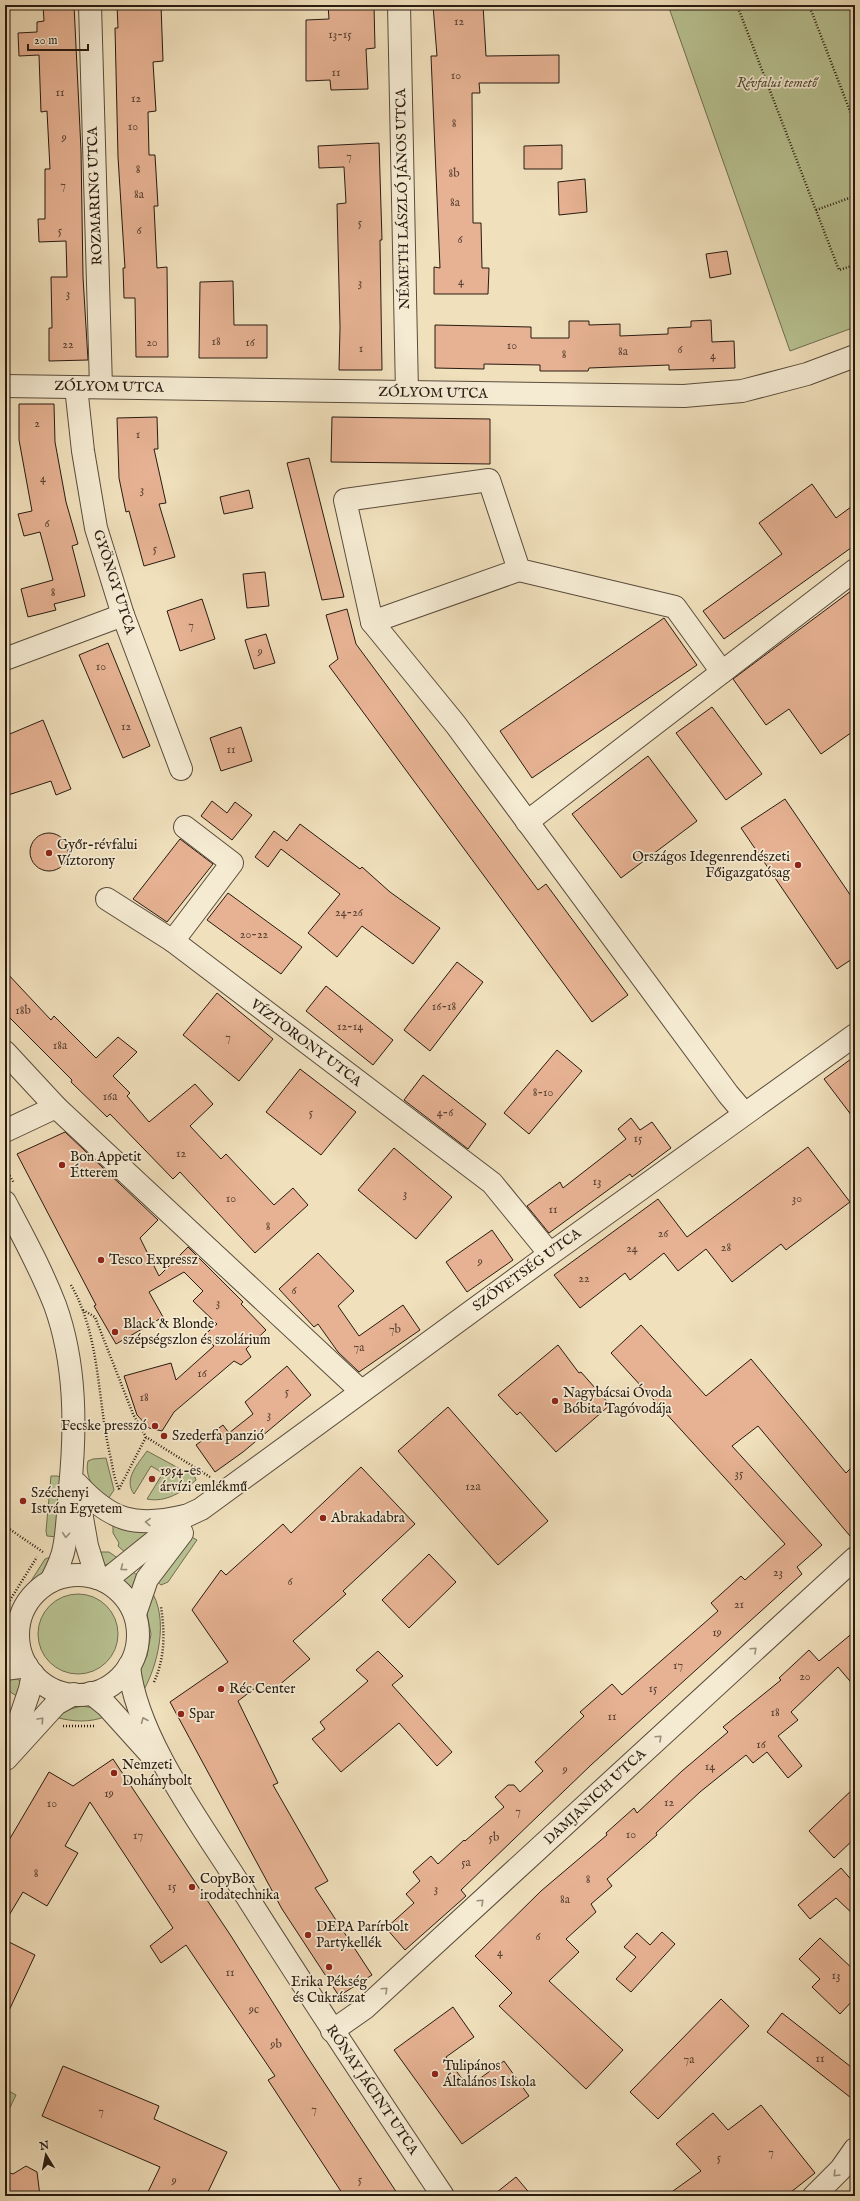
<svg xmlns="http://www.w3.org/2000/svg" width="860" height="2201" font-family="'IM FELL English',serif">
	<rect width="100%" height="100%" fill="#f0e0bc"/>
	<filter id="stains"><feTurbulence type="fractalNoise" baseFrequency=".005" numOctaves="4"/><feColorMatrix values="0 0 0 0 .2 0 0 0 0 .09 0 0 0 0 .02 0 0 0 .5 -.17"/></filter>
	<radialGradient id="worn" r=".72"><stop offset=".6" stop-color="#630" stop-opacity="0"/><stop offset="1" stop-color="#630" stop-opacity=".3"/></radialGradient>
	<g fill="#b8c292" stroke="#706e52">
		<polygon points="668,5 855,5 855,327 790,351"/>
		<path d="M147,1451L195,1477L196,1480C183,1492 165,1503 147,1499L163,1473L151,1466L134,1494C123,1479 138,1464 147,1451Z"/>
		<path d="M106,1458L114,1490L106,1502C96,1491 84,1478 88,1461L93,1459Z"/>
		<polygon points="51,1476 58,1476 61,1479 57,1537 47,1536 46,1531"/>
		<polygon points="113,1520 153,1528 128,1555 118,1546 119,1543 113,1533"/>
		<polygon points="188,1535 197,1540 168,1582 161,1585 155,1580"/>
		<polygon points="95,1552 109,1552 122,1561 105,1565"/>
		<polygon points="56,1555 44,1576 28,1588 19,1601 5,1641 5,1622 45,1559"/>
		<polygon points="130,1569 140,1578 132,1588 121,1579"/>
		<path d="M150,1589C170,1618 158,1667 141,1695L139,1672L147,1656L151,1634L146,1609Z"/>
		<circle cx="78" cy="1634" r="40"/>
		<path d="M15,1677L21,1682L20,1697C10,1694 5,1688 5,1678Z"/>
		<path d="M82,1706L94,1708L107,1716C90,1723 73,1722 55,1717L66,1710Z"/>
		<polygon points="5,2089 16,2095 5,2118"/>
	</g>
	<g fill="#e6b293" stroke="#281b11">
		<polygon points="43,5 74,5 81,150 83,277 88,360 49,361 49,328 52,328 51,277 67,277 66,241 39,242 38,219 45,219 45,169 50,169 47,111 41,112 39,55 19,56 18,33 37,32 37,22 44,21"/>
		<polygon points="117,5 161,5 163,61 153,62 156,111 148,112 149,155 155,155 158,206 154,206 157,268 167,267 168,357 136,357 135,298 124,298 123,268 125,268 118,157 115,28 118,28"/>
		<polygon points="328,5 374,5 375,48 366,49 368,89 331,90 330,80 306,81 306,20 329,19"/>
		<polygon points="433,5 483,5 486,56 559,55 559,83 479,83 480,93 472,93 473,223 481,223 482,268 489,268 488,294 434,294 434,267 440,268 431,56 437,56"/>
		<polygon points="379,143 382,240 380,240 382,370 339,370 340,327 337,204 346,203 344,167 319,168 318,146"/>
		<polygon points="562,145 562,169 524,169 524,146"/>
		<polygon points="585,179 587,212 559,215 558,182"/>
		<polygon points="727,251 731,274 710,278 706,254"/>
		<polygon points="233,281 234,325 267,325 267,358 199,358 200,282"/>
		<polygon points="711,320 712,342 734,341 735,368 669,370 669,365 589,368 588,371 540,371 540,365 484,364 484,369 435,368 435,325 531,327 531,338 569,338 569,321 589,321 589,325 620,324 620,336 668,334 668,328 691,327 691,321"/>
		<polygon points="19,404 54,404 55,442 66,502 78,544 72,546 85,596 54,604 56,610 28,617 21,589 53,580 40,532 24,536 18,514 32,511 19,440"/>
		<polygon points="157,417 158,449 154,449 166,503 159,504 175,557 144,566 129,511 126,512 119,478 117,418"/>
		<polygon points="332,417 490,419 490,464 331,462"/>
		<polygon points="309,458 344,597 322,600 287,463"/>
		<polygon points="812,484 836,518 855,504 855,545 724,639 703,611 782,554 759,523"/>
		<polygon points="249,490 253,508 224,514 220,497"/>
		<polygon points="265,572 269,606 247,608 243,574"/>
		<polygon points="855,588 855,730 821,754 789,709 766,725 733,679"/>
		<polygon points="202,599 215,639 180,651 167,611"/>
		<polygon points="347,609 356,644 538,890 546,884 628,995 592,1022 329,666 338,659 326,615"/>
		<polygon points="664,618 697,665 532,778 500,731"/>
		<polygon points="266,634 275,663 254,669 245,640"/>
		<polygon points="108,643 150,746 123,758 79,655"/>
		<polygon points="712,707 762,774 726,800 676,733"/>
		<polygon points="43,720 71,789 56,795 51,781 5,796 5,736"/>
		<polygon points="241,727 252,761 221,771 210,738"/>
		<polygon points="648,756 697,821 621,878 572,814"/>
		<polygon points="785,799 855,902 855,957 837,969 741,828"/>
		<polygon points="212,801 227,813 235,802 252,815 232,840 201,816"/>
		<polygon points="300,824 360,869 362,867 390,892 440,928 413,964 362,926 337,957 308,933 340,894 281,849 268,867 255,857 274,831 287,841"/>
		<circle cx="49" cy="852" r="19"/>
		<polygon points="180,839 213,864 167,922 133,899"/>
		<polygon points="228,893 302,947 281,974 207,920"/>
		<polygon points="457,962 483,982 430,1051 404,1030"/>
		<polygon points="5,971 51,1020 54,1016 96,1058 118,1037 137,1052 113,1076 130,1093 127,1096 149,1122 195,1084 213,1104 190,1126 221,1159 226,1154 274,1205 293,1188 308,1205 255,1253 180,1172 173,1179 110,1114 107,1117 71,1082 72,1080 5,1013"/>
		<polygon points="326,986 393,1040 373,1065 306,1011"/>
		<polygon points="217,993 273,1039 239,1081 183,1035"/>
		<polygon points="557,1050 582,1071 529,1134 504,1113"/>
		<polygon points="855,1056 855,1120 824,1079"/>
		<polygon points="300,1069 356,1112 321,1155 266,1112"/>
		<polygon points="423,1075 486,1124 468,1149 404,1100"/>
		<polygon points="631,1118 640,1130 652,1122 671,1148 632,1177 630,1174 549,1233 527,1206 560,1182 563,1188 626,1139 618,1129"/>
		<polygon points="65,1132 158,1220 140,1238 159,1276 188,1247 243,1302 241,1304 266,1330 246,1349 251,1357 241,1365 234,1361 174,1412 162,1431 149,1428 137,1415 124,1376 171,1363 176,1380 214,1346 203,1336 217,1324 193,1301 203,1291 184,1272 149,1292 163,1317 116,1344 94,1306 96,1305 17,1154"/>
		<polygon points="808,1147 850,1202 786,1250 781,1244 732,1282 706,1249 678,1271 664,1253 630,1280 625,1273 580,1308 554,1275 658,1199 687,1237"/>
		<polygon points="394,1148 452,1197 416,1239 358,1190"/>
		<polygon points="492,1230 513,1260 467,1292 446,1262"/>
		<polygon points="318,1253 354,1291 338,1306 359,1336 403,1305 420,1330 359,1372 338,1352 318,1324 314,1327 279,1289"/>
		<polygon points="641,1325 706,1396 751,1359 846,1473 855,1464 855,1542 758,1426 732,1446 822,1545 797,1567 802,1574 591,1765 461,1890 466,1896 405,1950 386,1928 414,1903 406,1894 420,1881 413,1872 431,1856 438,1864 464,1840 465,1841 504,1807 495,1797 508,1785 514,1785 520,1792 543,1771 535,1762 584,1716 580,1712 612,1684 622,1695 718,1611 711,1603 741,1576 745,1580 785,1544 611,1353"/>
		<polygon points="558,1345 579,1373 581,1372 610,1405 556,1452 520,1412 517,1415 498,1395"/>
		<polygon points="287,1366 311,1395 243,1452 215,1472 196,1445 223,1425 229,1433 253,1414 245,1402"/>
		<polygon points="448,1407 548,1521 498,1565 398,1451"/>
		<polygon points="361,1467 415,1524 343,1591 346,1594 293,1641 310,1659 271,1692 263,1682 238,1701 278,1783 273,1785 328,1881 315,1888 372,1975 339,1996 282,1909 170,1702 228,1662 192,1610 221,1570 226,1575 283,1524 291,1533"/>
		<polygon points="429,1554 456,1582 409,1628 382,1600"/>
		<polygon points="855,1631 855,1687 838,1667 791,1712 798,1720 778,1736 802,1766 788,1778 767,1752 753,1763 746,1755 700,1792 656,1833 657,1835 607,1879 612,1886 591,1904 596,1912 566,1939 579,1952 549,1981 623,2050 586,2089 499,2006 512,1993 475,1956 541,1891 607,1835 606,1833 634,1808 637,1813 682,1771 728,1732 723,1727 781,1680 779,1678 809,1650 819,1661"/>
		<polygon points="378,1651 403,1676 392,1685 452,1752 437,1766 399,1723 341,1772 312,1739 325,1729 320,1722 368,1681 356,1670"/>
		<polygon points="113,1759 231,1936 306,2055 399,2196 344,2196 268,2080 275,2076 186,1945 161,1963 150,1946 173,1928 90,1802 65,1846 78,1853 47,1906 23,1892 5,1922 5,1847 49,1772 73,1786"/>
		<polygon points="855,1787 855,1838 834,1858 809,1831"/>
		<polygon points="841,1868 855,1884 855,1916 836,1898 810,1919 798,1905"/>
		<polygon points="662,1932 675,1944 631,1992 616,1979 636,1957 624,1947 637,1933 650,1945"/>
		<polygon points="820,1938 855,1971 855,1998 840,2014 812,1987 820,1979 799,1959"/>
		<polygon points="5,1940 35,1955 5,2019"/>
		<polygon points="721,1999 749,2026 658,2119 630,2092"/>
		<polygon points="453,2007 474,2037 446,2057 468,2087 504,2061 529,2096 462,2144 394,2050"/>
		<polygon points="782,2013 855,2070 855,2101 767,2032"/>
		<polygon points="63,2066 159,2106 154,2119 227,2152 206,2196 146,2196 160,2167 42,2116"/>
		<polygon points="761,2105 815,2173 786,2196 666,2196 701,2171 676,2144 713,2113 728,2130"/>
		<polygon points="26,2166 37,2172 40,2196 5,2196 5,2171 13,2174"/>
		<polygon points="516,2177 532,2196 492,2196"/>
	</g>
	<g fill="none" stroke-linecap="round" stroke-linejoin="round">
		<defs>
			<g id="minor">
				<polyline points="90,5 101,387"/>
				<polyline points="399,5 407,392"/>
				<polyline points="5,386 684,396 742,391 807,374 855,356"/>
				<polyline points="76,387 83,451 96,528 123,615 181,769"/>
				<polyline points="372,622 519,570"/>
				<polyline points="5,659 123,615"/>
				<polyline points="722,672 675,607 519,570 489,480 345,500 372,622 456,725 728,1094 744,1113"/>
				<polyline points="527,822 855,570"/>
				<polyline points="185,827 232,863 173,941 492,1183 550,1254"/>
				<polyline points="107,899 173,941"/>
				<polyline points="5,1052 56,1107 361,1391"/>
				<polyline points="5,1131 56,1107"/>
				<path d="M5,1202C23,1236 41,1269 55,1305C76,1363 76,1427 70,1488C68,1507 68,1528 64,1548C62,1560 56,1571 51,1581"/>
				<path d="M77,1484C111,1521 135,1528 185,1516"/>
				<polyline points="78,1495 87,1546 97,1578"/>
				<circle cx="78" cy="1635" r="60"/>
				<polyline points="105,1581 186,1516 201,1509 550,1254 855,1035"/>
				<polyline points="135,1614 147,1579 182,1533"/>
				<path d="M129,1666C136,1737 201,1824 239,1884C305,1989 374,2093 443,2196"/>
				<polyline points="5,1669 27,1666"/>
				<polyline points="91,1693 107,1706 153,1757"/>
				<polyline points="9,1751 30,1689 33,1674"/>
				<polyline points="6,1759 56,1704 74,1694"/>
				<polyline points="332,2031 365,2008 855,1558"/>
				<polyline points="814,2196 841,2169 855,2149"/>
			</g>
		</defs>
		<use href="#minor" stroke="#5a4c3c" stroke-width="24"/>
		<g stroke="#281b11" stroke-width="2.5" stroke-dasharray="1 2" stroke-linecap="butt">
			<polyline points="737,5 839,270 855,265"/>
			<polyline points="809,5 855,124"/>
			<polyline points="816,210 855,196"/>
			<polyline points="5,1168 14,1183"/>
			<path d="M71,1285C101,1337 97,1402 111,1459C113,1470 115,1482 120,1491"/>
			<polyline points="83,1310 95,1317 133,1414 146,1437 210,1477"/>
			<polyline points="119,1489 146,1437"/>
			<polyline points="5,1526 43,1552"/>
			<polyline points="5,1608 37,1557"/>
			<path d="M154,1682C165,1658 165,1633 161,1607"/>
			<polyline points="63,1726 96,1726"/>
		</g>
		<use href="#minor" stroke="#f5ebd3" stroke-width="22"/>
	</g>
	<defs><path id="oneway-chevron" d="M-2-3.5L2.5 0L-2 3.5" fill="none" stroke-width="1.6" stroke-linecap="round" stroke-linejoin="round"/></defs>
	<g stroke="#998d7c">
		<use href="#oneway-chevron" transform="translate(148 1522) rotate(-178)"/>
		<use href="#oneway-chevron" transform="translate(66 1535) rotate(95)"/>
		<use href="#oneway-chevron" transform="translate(123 1568) rotate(143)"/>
		<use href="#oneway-chevron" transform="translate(754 1650) rotate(-43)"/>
		<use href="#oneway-chevron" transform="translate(41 1720) rotate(-47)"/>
		<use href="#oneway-chevron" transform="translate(144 1720) rotate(-113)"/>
		<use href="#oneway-chevron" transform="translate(659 1738) rotate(-43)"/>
		<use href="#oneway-chevron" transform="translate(481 1902) rotate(-43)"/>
		<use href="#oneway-chevron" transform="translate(385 1990) rotate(-43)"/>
		<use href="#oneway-chevron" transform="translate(836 2174) rotate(134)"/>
	</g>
	<g fill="#8f2418" stroke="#f5ebd3" stroke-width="1.5">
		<circle cx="49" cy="853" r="4"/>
		<circle cx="798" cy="865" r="4"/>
		<circle cx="62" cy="1165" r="4"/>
		<circle cx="101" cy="1260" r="4"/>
		<circle cx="115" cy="1332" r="4"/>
		<circle cx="555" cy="1401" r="4"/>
		<circle cx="155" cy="1426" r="4"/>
		<circle cx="164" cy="1436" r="4"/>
		<circle cx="152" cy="1479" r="4"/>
		<circle cx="23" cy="1501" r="4"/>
		<circle cx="323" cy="1518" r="4"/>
		<circle cx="221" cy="1689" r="4"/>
		<circle cx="181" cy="1714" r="4"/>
		<circle cx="114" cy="1773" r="4"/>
		<circle cx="192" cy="1887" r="4"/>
		<circle cx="308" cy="1935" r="4"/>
		<circle cx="329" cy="1967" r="4"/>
		<circle cx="435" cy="2074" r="4"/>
	</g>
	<g text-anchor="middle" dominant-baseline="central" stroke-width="3.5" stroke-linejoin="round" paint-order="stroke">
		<g font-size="12" fill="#584132">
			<text x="459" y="21">12</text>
			<text x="340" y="34">13-15</text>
			<text x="336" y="72">11</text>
			<text x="456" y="75">10</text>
			<text x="60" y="92">11</text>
			<text x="136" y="98">12</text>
			<text x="454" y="123">8</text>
			<text x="133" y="126">10</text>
			<text x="64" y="137">9</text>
			<text x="349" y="156">7</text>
			<text x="138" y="169">8</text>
			<text x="454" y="173">8b</text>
			<text x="63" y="185">7</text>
			<text x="139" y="194">8a</text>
			<text x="455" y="202">8a</text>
			<text x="360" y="222">5</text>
			<text x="60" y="230">5</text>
			<text x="139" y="230">6</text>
			<text x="460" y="239">6</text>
			<text x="461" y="281">4</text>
			<text x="360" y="282">3</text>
			<text x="68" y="293">3</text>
			<text x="216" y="341">18</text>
			<text x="152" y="342">20</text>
			<text x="250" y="342">16</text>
			<text x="68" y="344">22</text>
			<text x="512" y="345">10</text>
			<text x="361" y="348">1</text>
			<text x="680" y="349">6</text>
			<text x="623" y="351">8a</text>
			<text x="564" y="354">8</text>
			<text x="713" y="355">4</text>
			<text x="37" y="423">2</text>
			<text x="138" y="434">1</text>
			<text x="43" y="478">4</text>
			<text x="142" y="489">3</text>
			<text x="47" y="523">6</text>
			<text x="155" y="548">5</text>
			<text x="53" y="592">8</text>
			<text x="191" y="625">7</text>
			<text x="260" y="651">9</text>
			<text x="101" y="666">10</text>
			<text x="126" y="726">12</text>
			<text x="231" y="749">11</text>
			<text x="349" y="912">24-26</text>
			<text x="254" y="934">20-22</text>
			<text x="444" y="1006">16-18</text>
			<text x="23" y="1010">18b</text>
			<text x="350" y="1026">12-14</text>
			<text x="228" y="1037">7</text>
			<text x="60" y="1045">18a</text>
			<text x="543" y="1092">8-10</text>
			<text x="110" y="1096">16a</text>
			<text x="311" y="1112">5</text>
			<text x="445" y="1112">4-6</text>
			<text x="638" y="1138">15</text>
			<text x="181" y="1153">12</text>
			<text x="597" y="1181">13</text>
			<text x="405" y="1193">3</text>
			<text x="231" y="1198">10</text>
			<text x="797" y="1198">30</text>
			<text x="553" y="1209">11</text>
			<text x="268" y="1226">8</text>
			<text x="663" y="1233">26</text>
			<text x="726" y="1247">28</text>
			<text x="632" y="1248">24</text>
			<text x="480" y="1261">9</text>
			<text x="584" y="1278">22</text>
			<text x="294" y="1290">6</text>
			<text x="218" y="1302">3</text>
			<text x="395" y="1329">7b</text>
			<text x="359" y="1347">7a</text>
			<text x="202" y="1373">16</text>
			<text x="287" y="1391">5</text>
			<text x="144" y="1397">18</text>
			<text x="269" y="1414">3</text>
			<text x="739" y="1473">35</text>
			<text x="473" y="1486">12a</text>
			<text x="778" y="1572">23</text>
			<text x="290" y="1581">6</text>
			<text x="739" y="1604">21</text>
			<text x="717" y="1632">19</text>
			<text x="678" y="1665">17</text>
			<text x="805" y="1676">20</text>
			<text x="653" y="1688">15</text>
			<text x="775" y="1712">18</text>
			<text x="612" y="1716">11</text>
			<text x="761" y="1744">16</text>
			<text x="710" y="1766">14</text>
			<text x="565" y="1769">9</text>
			<text x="109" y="1793">19</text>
			<text x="669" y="1802">12</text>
			<text x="52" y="1803">10</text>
			<text x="518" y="1811">7</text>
			<text x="631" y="1834">10</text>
			<text x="138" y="1835">17</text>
			<text x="494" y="1837">5b</text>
			<text x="466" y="1862">5a</text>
			<text x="36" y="1873">8</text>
			<text x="588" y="1879">8</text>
			<text x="172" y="1886">15</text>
			<text x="436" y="1888">3</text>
			<text x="565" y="1899">8a</text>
			<text x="538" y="1936">6</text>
			<text x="500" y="1952">4</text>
			<text x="230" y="1972">11</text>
			<text x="836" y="1975">13</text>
			<text x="254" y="2009">9c</text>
			<text x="276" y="2044">9b</text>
			<text x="820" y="2058">11</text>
			<text x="689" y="2059">7a</text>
			<text x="314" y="2109">7</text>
			<text x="101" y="2111">7</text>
			<text x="771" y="2152">7</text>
			<text x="719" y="2157">5</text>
			<text x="360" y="2179">5</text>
			<text x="174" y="2180">9</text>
		</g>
		<g font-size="14" font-style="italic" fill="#534d38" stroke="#f5ebd3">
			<text x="777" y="83">Révfalui temető</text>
		</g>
		<g font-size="14" fill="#281b11" stroke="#f5ebd3">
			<text transform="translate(95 196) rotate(-92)">ROZMARING UTCA</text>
			<text transform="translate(403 199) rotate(-91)">NÉMETH LÁSZLÓ JÁNOS UTCA</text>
			<text transform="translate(109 387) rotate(1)">ZÓLYOM UTCA</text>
			<text transform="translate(433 393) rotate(1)">ZÓLYOM UTCA</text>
			<text transform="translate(114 582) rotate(72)">GYÖNGY UTCA</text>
			<text transform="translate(306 1043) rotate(37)">VÍZTORONY UTCA</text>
			<text transform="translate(527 1270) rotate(-36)">SZÖVETSÉG UTCA</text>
			<text transform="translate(595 1797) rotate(-43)">DAMJANICH UTCA</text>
			<text transform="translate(372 2090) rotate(56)">RÓNAY JÁCINT UTCA</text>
		</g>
		<g font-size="14" fill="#281b11" stroke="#f5ebd3" text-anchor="start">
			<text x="57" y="845">Győr-révfalui<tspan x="57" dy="16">Víztorony</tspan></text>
			<text x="790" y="857" text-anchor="end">Országos Idegenrendészeti<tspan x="790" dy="16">Főigazgatósag</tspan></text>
			<text x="70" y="1157">Bon Appetit<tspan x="70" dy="16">Étterem</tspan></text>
			<text x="109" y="1260">Tesco Expressz</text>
			<text x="123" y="1324">Black &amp; Blonde<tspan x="123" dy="16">szépségszlon és szolárium</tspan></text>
			<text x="563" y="1393">Nagybácsai Óvoda<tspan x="563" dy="16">Bóbita Tagóvodája</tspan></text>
			<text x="147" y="1426" text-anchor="end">Fecske presszó</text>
			<text x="172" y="1436">Szederfa panzió</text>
			<text x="160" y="1471">1954-es<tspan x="160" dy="16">árvízi emlékmű</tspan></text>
			<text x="31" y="1493">Széchenyi<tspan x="31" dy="16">István Egyetem</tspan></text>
			<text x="331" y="1518">Abrakadabra</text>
			<text x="229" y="1689">Réc Center</text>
			<text x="189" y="1714">Spar</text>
			<text x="122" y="1765">Nemzeti<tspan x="122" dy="16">Dohánybolt</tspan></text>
			<text x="200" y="1879">CopyBox<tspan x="200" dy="16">irodatechnika</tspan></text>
			<text x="316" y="1927">DEPA Parírbolt<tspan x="316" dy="16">Partykellék</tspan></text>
			<text x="329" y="1982" text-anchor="middle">Erika Pékség<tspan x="329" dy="16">és Cukrászat</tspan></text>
			<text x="443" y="2066">Tulipános<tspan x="443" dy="16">Általános Iskola</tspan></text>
		</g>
	</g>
	<rect width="860" height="2201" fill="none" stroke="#f0e0bc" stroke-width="20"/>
	<rect x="6" y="6" width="848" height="2189" fill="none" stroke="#281b11" stroke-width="2"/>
	<rect x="10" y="10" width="840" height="2181" fill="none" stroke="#281b11"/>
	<g transform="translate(46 2155) rotate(350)" stroke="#f5ebd3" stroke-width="3" paint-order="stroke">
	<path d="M0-3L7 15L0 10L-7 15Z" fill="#281b11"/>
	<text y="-6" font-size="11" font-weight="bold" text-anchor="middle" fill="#281b11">N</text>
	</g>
	<path d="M28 44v6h60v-6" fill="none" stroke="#281b11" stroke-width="2"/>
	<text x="34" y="44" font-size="12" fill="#281b11" stroke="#f5ebd3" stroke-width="3" paint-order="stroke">20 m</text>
	<rect width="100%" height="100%" filter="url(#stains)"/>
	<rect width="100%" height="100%" fill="url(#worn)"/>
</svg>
